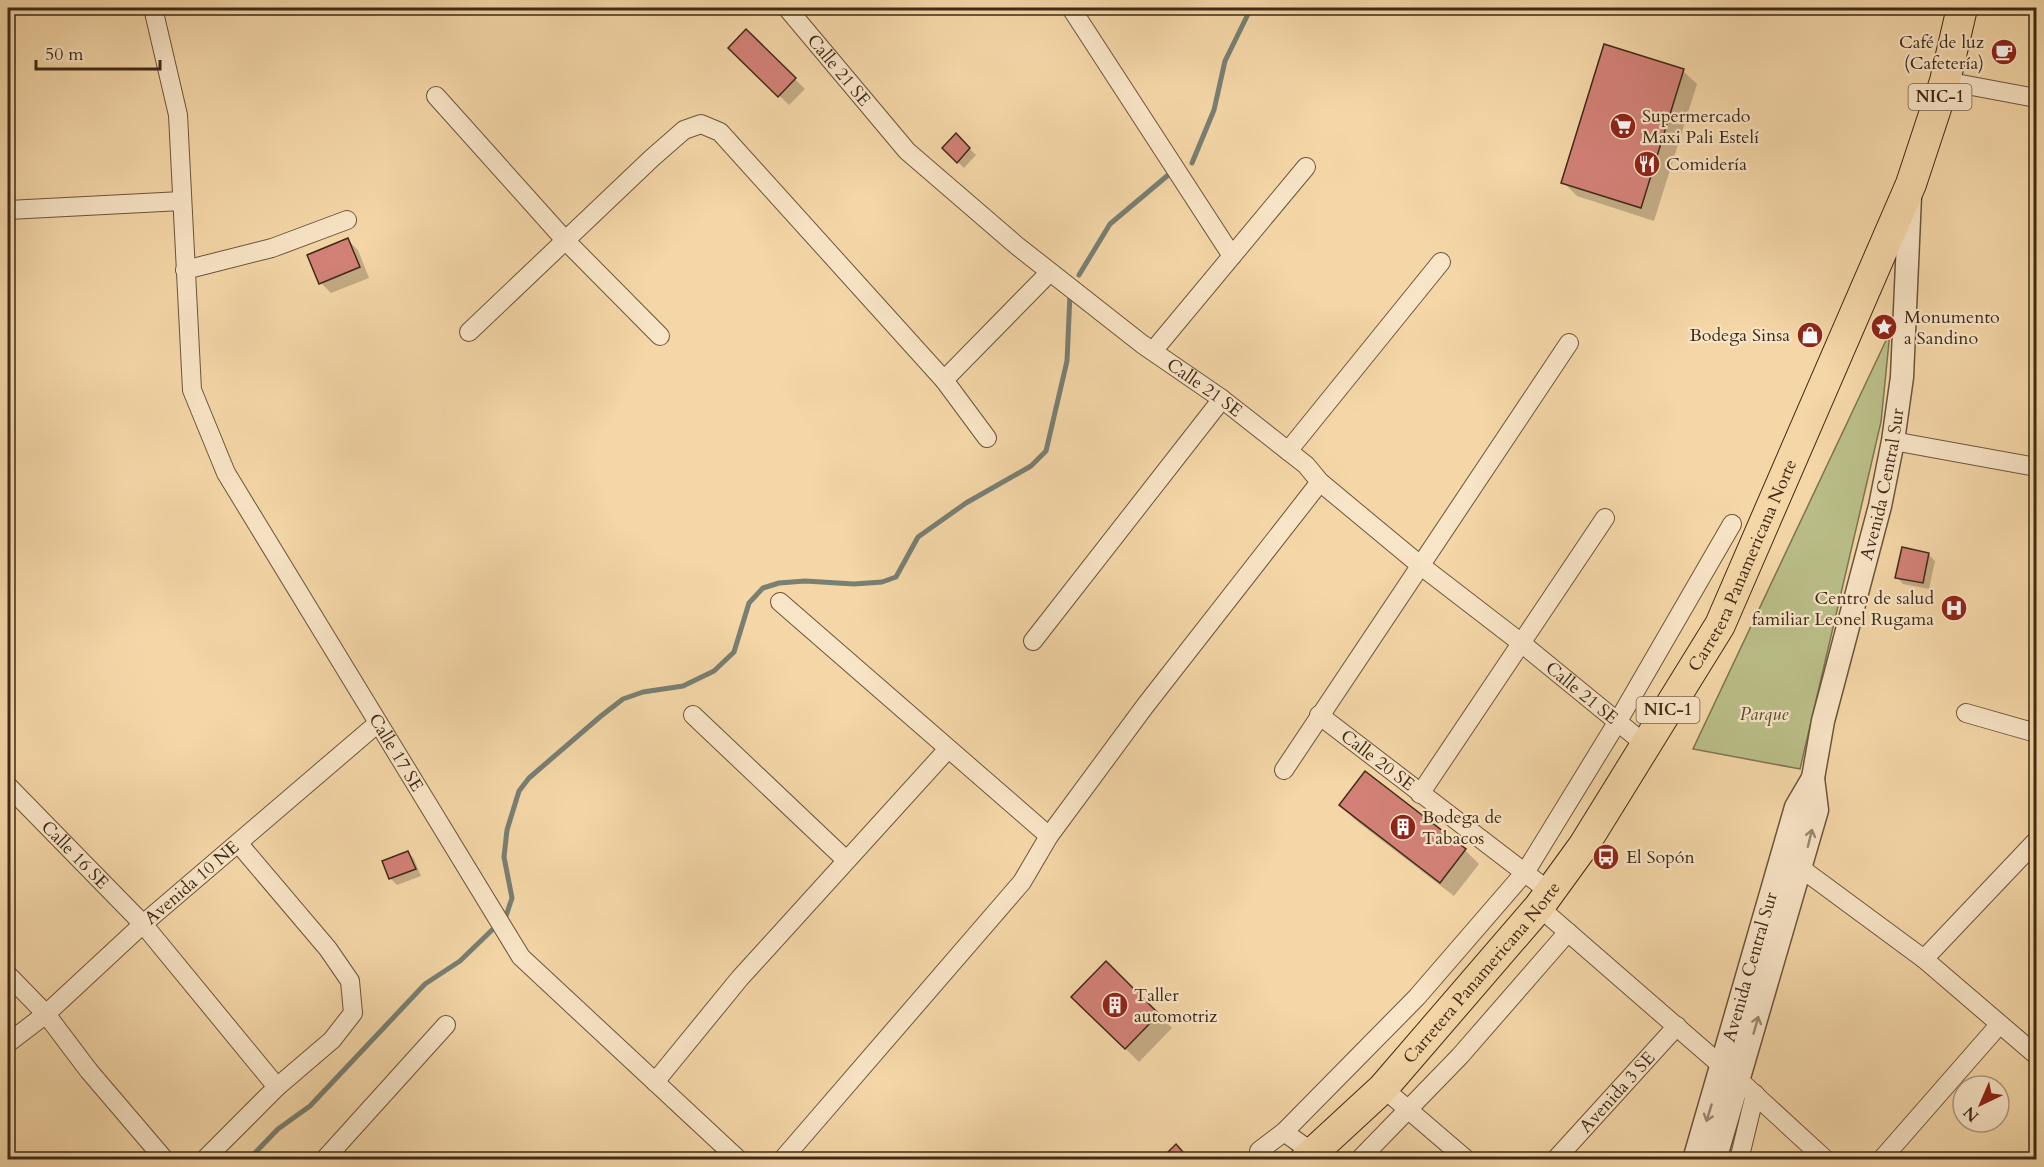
<svg xmlns="http://www.w3.org/2000/svg" width="2044" height="1167" font-family="Cardo,serif">
	<rect width="100%" height="100%" fill="#f4d6a7"/>
	<filter id="stains"><feTurbulence type="fractalNoise" baseFrequency=".00333" numOctaves="4"/><feColorMatrix values="0 0 0 0 .2 0 0 0 0 .09 0 0 0 0 .02 0 0 0 .5 -.17"/></filter>
	<radialGradient id="worn" r=".72"><stop offset=".6" stop-color="#630" stop-opacity="0"/><stop offset="1" stop-color="#630" stop-opacity=".3"/></radialGradient>
	<polygon fill="#babe88" stroke="#7c7450" stroke-width="1.5" points="1890,332 1881,422 1800,769 1693,749"/>
	<g fill="#0003">
		<polygon points="746,31 805,89 789,105 730,48"/>
		<polygon points="1683,71 1697,84 1654,221 1577,196 1563,182"/>
		<polygon points="956,136 976,155 964,168 944,148"/>
		<polygon points="348,240 358,250 369,278 331,293 321,283"/>
		<polygon points="2036,267 2036,287 2031,282"/>
		<polygon points="1928,554 1935,561 1929,589 1903,584 1897,577"/>
		<polygon points="1365,773 1465,850 1479,864 1454,896 1354,819 1341,805"/>
		<polygon points="408,852 414,859 421,876 397,885 391,879 384,862"/>
		<polygon points="1106,963 1172,1028 1139,1062 1073,997"/>
	</g>
	<g fill="none" stroke-linecap="round" stroke-linejoin="round">
		<g stroke="#787f73" stroke-width="5">
			<polyline points="1192,163 1214,110 1225,61 1251,8"/>
			<polyline points="1079,275 1110,224 1167,176"/>
			<polyline points="506,916 512,898 504,857 507,830 519,791 529,778 601,716 623,699 643,692 683,686 714,671 734,652 749,603 763,588 779,583 805,581 854,584 882,582 896,577 918,537 966,503 1031,466 1046,451 1067,361 1070,294"/>
			<polyline points="248,1160 278,1129 310,1106 425,984 460,961 492,930"/>
		</g>
	</g>
	<g fill="#d38177" stroke="#3e2a17" stroke-width="1.5">
		<polygon points="746,29 796,78 778,97 728,48"/>
		<polygon points="1604,44 1684,69 1641,208 1561,183"/>
		<polygon points="956,133 970,148 957,163 942,148"/>
		<polygon points="348,238 360,267 319,284 307,255"/>
		<polygon points="1902,547 1929,553 1923,583 1895,578"/>
		<polygon points="1365,771 1466,849 1440,883 1339,805"/>
		<polygon points="408,851 416,869 389,879 382,861"/>
		<polygon points="1106,961 1159,1014 1125,1049 1071,997"/>
		<polygon points="1176,1144 1190,1160 1160,1160"/>
	</g>
	<g fill="none" stroke-linecap="round" stroke-linejoin="round">
		<defs>
			<g id="minor">
				<path id="s1" d="M153,8L178,115L192,390L226,473L521,957L739,1160"/>
				<path id="s2" d="M787,8L907,151L1016,245L1142,344L1222,399L1306,465L1320,482L1420,565L1520,642L1646,745"/>
				<polyline points="1071,8 1232,256"/>
				<polyline points="1945,81 2036,98"/>
				<polyline points="436,96 565,240 660,336"/>
				<polyline points="8,210 182,201"/>
				<polyline points="185,270 272,248 347,220"/>
				<polyline points="469,332 652,158 684,130 701,124 720,132 944,380 987,438"/>
				<polyline points="1153,351 1306,167"/>
				<polyline points="944,380 1050,272"/>
				<polyline points="1893,441 2036,467"/>
				<polyline points="1288,451 1441,262"/>
				<polyline points="780,602 1049,836"/>
				<polyline points="1033,641 1222,399"/>
				<polyline points="1966,713 2036,733"/>
				<polyline points="693,715 846,860"/>
				<path id="s3" d="M1319,715L1550,892"/>
				<polyline points="1284,770 1569,343"/>
				<path id="s4" d="M8,786L143,924L277,1087"/>
				<polyline points="1420,794 1605,518"/>
				<polyline points="1802,869 1924,959 2036,1055"/>
				<polyline points="1539,907 1723,1067"/>
				<polyline points="1924,959 2036,841"/>
				<polyline points="8,975 46,1014 89,1071 165,1160"/>
				<path id="s5" d="M8,1043L46,1014L143,924L378,723"/>
				<polyline points="1740,1081 1826,1160"/>
				<polyline points="655,1082 740,978 948,749"/>
				<polyline points="1383,1088 1467,1160"/>
				<polyline points="1284,1132 1312,1152"/>
				<polyline points="1259,1151 1284,1132 1417,997 1526,871 1618,721 1732,524"/>
				<polyline points="204,1160 277,1087 332,1040 353,1013 350,981 328,949 239,844"/>
				<polyline points="324,1160 446,1025"/>
				<polyline points="782,1160 1022,882 1049,836 1145,706 1320,482"/>
				<polyline points="1359,1160 1460,1056 1568,932"/>
				<path id="s6" d="M1555,1160L1677,1026"/>
				<polyline points="1739,1160 1755,1094"/>
				<polyline points="1881,1160 1999,1025"/>
			</g>
			<g id="tertiary">
				<path id="s7" d="M1694,1160L1796,807L1813,778"/>
				<path id="s8" d="M1715,1160L1817,810L1813,778L1823,721L1880,506L1893,441L1902,377L1910,196"/>
			</g>
			<g id="trunk">
				<path id="s9" d="M1305,1160L1383,1088L1539,907L1584,845L1720,625L1911,184L1945,81L1962,8"/>
			</g>
		</defs>
		<use href="#minor" stroke="#6c553b" stroke-width="20"/>
		<use href="#tertiary" stroke="#6c553b" stroke-width="25"/>
		<use href="#trunk" stroke="#3e2a17" stroke-width="32"/>
		<use href="#minor" stroke="#f8e4c6" stroke-width="18"/>
		<use href="#tertiary" stroke="#f8e4c6" stroke-width="22"/>
		<use href="#trunk" stroke="#f4d6a7" stroke-width="30"/>
	</g>
	<defs><path id="oneway-shaft" d="M-6 0H5M1.5-3L5.5 0L1.5 3" fill="none" stroke-width="1.6" stroke-linecap="round" stroke-linejoin="round" transform="scale(1.5)"/></defs>
	<g stroke="#9b876e">
		<use href="#oneway-shaft" transform="translate(1810 838) rotate(-76)"/>
		<use href="#oneway-shaft" transform="translate(1756 1025) rotate(-74)"/>
		<use href="#oneway-shaft" transform="translate(1709 1113) rotate(107)"/>
	</g>
	<defs>
		<symbol id="cafe-disc" viewBox="-11 -11 22 22"><circle r="9.5" fill="#8f2418" stroke="#f8e4c6"/><path d="M-5.5-4.5H6V0H3Q3 3.5 0 3.5H-2.5Q-5.5 3.5-5.5 0ZM3-3.2v2h1.7v-2ZM-6 4.5H4V6H-6Z" fill="#fff"/></symbol>
		<symbol id="supermarket-disc" viewBox="-11 -11 22 22"><circle r="9.5" fill="#8f2418" stroke="#f8e4c6"/><path d="M-6-5.5h2.5l.6 2H6L4.5 2H-2.5L-4.4-4H-6ZM-1.5 3.2a1.3 1.3 0 1 0 .1 0ZM3 3.2a1.3 1.3 0 1 0 .1 0Z" fill="#fff"/></symbol>
		<symbol id="restaurant-disc" viewBox="-11 -11 22 22"><circle r="9.5" fill="#8f2418" stroke="#f8e4c6"/><path d="M-5-6h1v4h1v-4h1v4h1v-4h1v5L-1.5 .5V6h-2V.5L-5-1ZM5-6V6H3V1.5H1.5Q1.5-4 5-6Z" fill="#fff"/></symbol>
		<symbol id="sight-disc" viewBox="-11 -11 22 22"><circle r="9.5" fill="#8f2418" stroke="#f8e4c6"/><path d="M0-6L1.8-2.2L6-1.7L2.9 1.2L3.7 5.4L0 3.3L-3.7 5.4L-2.9 1.2L-6-1.7L-1.8-2.2Z" fill="#fff"/></symbol>
		<symbol id="shop-disc" viewBox="-11 -11 22 22"><circle r="9.5" fill="#8f2418" stroke="#f8e4c6"/><path d="M-5-2.5h2.3a2.7 3.5 0 0 1 5.4 0H5L5.5 6h-11ZM-1.5-2.5h3a1.5 2.3 0 0 0-3 0Z" fill="#fff"/></symbol>
		<symbol id="hospital-disc" viewBox="-11 -11 22 22"><circle r="9.5" fill="#8f2418" stroke="#f8e4c6"/><path d="M-5-5h3v3.5h4V-5h3V5h-3V1.5h-4V5h-3Z" fill="#fff"/></symbol>
		<symbol id="building-disc" viewBox="-11 -11 22 22"><circle r="9.5" fill="#8f2418" stroke="#f8e4c6"/><path d="M-4-6H4V6H1V3H-1V6H-4ZM-2.5-4.3h1.7v1.8h-1.7ZM.8-4.3h1.7v1.8H.8ZM-2.5-1h1.7V.8h-1.7ZM.8-1h1.7V.8H.8Z" fill="#fff"/></symbol>
		<symbol id="bus-disc" viewBox="-11 -11 22 22"><circle r="9.5" fill="#8f2418" stroke="#f8e4c6"/><path d="M-5-6H5V4H4V6H2V4H-2V6H-4V4H-5ZM-3.5-4V0h7V-4ZM-3.5 1.2v1.5H-2V1.2ZM2 1.2v1.5H3.5V1.2Z" fill="#fff"/></symbol>
	</defs>
	<g fill-rule="evenodd">
		<use href="#cafe-disc" x="1989" y="37" width="30" height="30"/>
		<use href="#supermarket-disc" x="1608" y="111" width="30" height="30"/>
		<use href="#restaurant-disc" x="1632" y="149" width="30" height="30"/>
		<use href="#sight-disc" x="1869" y="312" width="30" height="30"/>
		<use href="#shop-disc" x="1795" y="320" width="30" height="30"/>
		<use href="#hospital-disc" x="1939" y="593" width="30" height="30"/>
		<use href="#building-disc" x="1388" y="812" width="30" height="30"/>
		<use href="#bus-disc" x="1591" y="842" width="30" height="30"/>
		<use href="#building-disc" x="1100" y="990" width="30" height="30"/>
	</g>
	<g text-anchor="middle" dominant-baseline="central" stroke-width="4.5" stroke-linejoin="round" paint-order="stroke">
		<g fill="#f8e4c6" stroke="#76624c" stroke-width="1.5">
			<rect x="1908.5" y="84" width="63" height="26" rx="4.5"/>
			<rect x="1636.5" y="697" width="63" height="26" rx="4.5"/>
		</g>
		<g font-size="16" font-weight="bold" fill="#3e2a17">
			<text x="1940" y="97">NIC-1</text>
			<text x="1668" y="710">NIC-1</text>
		</g>
		<g font-size="18" fill="#3e2a17" stroke="#f8e4c6" text-anchor="start">
			<text x="1984" y="42" text-anchor="end">Café de luz<tspan x="1984" dy="21">(Cafetería)</tspan></text>
			<text x="1642" y="116">Supermercado<tspan x="1642" dy="21">Maxi Pali Estelí</tspan></text>
			<text x="1666" y="164">Comidería</text>
			<text x="1904" y="317">Monumento<tspan x="1904" dy="21">a Sandino</tspan></text>
			<text x="1790" y="335" text-anchor="end">Bodega Sinsa</text>
			<text x="1934" y="598" text-anchor="end">Centro de salud<tspan x="1934" dy="21">familiar Leonel Rugama</tspan></text>
			<text x="1422" y="817">Bodega de<tspan x="1422" dy="21">Tabacos</tspan></text>
			<text x="1626" y="857">El Sopón</text>
			<text x="1134" y="995">Taller<tspan x="1134" dy="21">automotriz</tspan></text>
		</g>
		<g font-size="18" fill="#3e2a17" stroke="#f8e4c6">
			<text stroke="none"><textPath href="#s2" startOffset="81">Calle 21 SE</textPath></text>
			<text stroke="none"><textPath href="#s2" startOffset="567">Calle 21 SE</textPath></text>
			<text stroke="none"><textPath href="#s8" startOffset="699">Avenida Central Sur</textPath></text>
			<text stroke="none"><textPath href="#s9" startOffset="744">Carretera Panamericana Norte</textPath></text>
			<text stroke="none"><textPath href="#s2" startOffset="1053">Calle 21 SE</textPath></text>
			<text stroke="none"><textPath href="#s1" startOffset="802">Calle 17 SE</textPath></text>
			<text stroke="none"><textPath href="#s3" startOffset="74">Calle 20 SE</textPath></text>
			<text stroke="none"><textPath href="#s4" startOffset="96">Calle 16 SE</textPath></text>
			<text stroke="none"><textPath href="#s5" startOffset="244">Avenida 10 NE</textPath></text>
			<text stroke="none"><textPath href="#s7" startOffset="201">Avenida Central Sur</textPath></text>
			<text stroke="none"><textPath href="#s9" startOffset="258">Carretera Panamericana Norte</textPath></text>
			<text stroke="none"><textPath href="#s6" startOffset="92">Avenida 3 SE</textPath></text>
		</g>
		<g font-size="18" font-style="italic" fill="#57482e" stroke="#f8e4c6">
			<text x="1764" y="714">Parque</text>
		</g>
	</g>
	<rect width="2044" height="1167" fill="none" stroke="#f4d6a7" stroke-width="30"/>
	<rect x="9" y="9" width="2026" height="1149" fill="none" stroke="#3e2a17" stroke-width="3"/>
	<rect x="15" y="15" width="2014" height="1137" fill="none" stroke="#3e2a17" stroke-width="1.5"/>
	<g transform="translate(1981 1104) rotate(224)"><circle r="28" fill="#f8e4c6" stroke="#ae9a80" stroke-width="1.5"/>
	<path d="M0-4.5L10 22L0 15L-10 22Z" fill="#8f2418"/>
	<text y="-9" font-size="16" font-weight="bold" text-anchor="middle" fill="#3e2a17">N</text>
	</g>
	<path d="M36 60v9h124v-9" fill="none" stroke="#3e2a17" stroke-width="3"/>
	<text x="45" y="60" font-size="18" fill="#3e2a17" stroke="#f8e4c6" stroke-width="4.5" paint-order="stroke">50 m</text>
	<rect width="100%" height="100%" filter="url(#stains)"/>
	<rect width="100%" height="100%" fill="url(#worn)"/>
</svg>
